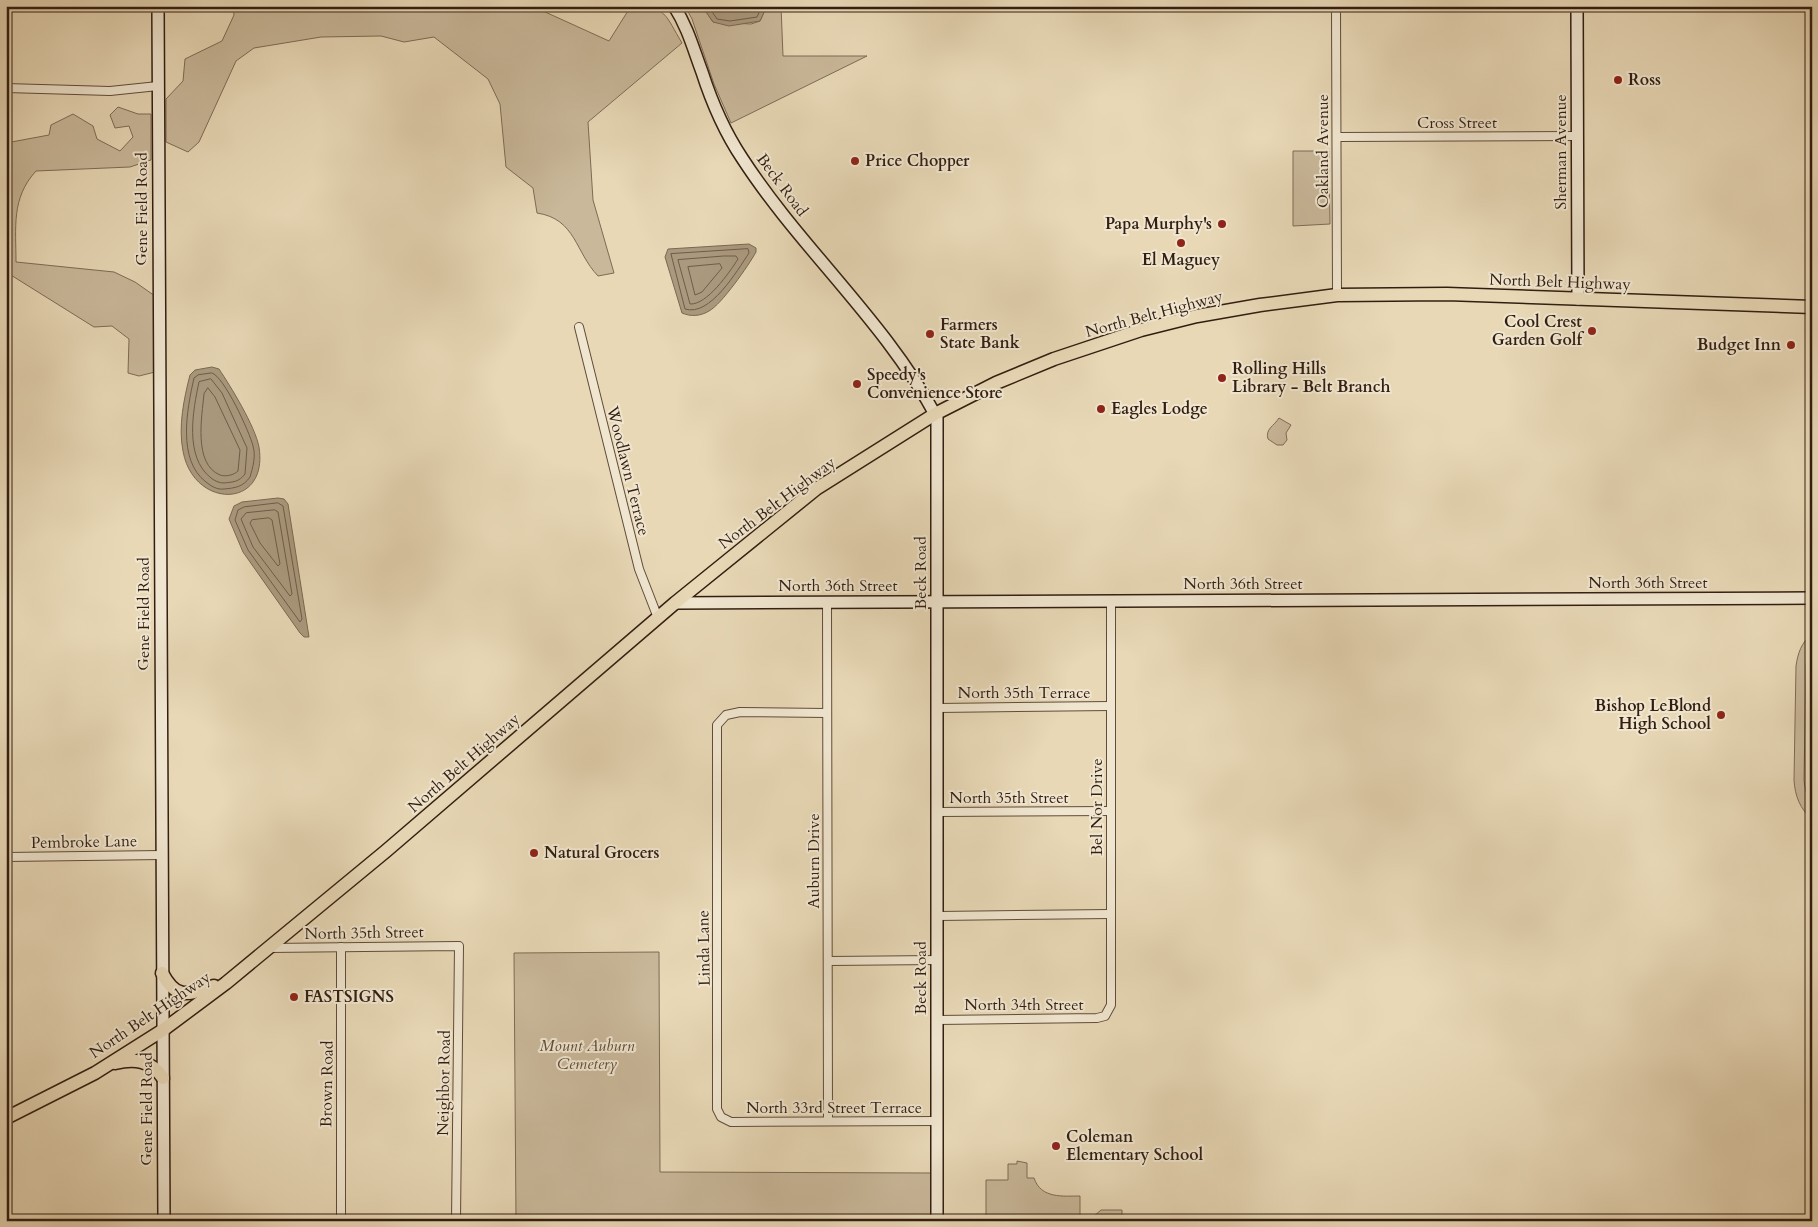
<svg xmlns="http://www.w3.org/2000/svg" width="1818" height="1227" font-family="Cardo,serif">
	<rect width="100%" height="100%" fill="#e8d8b6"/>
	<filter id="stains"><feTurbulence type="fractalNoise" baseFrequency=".004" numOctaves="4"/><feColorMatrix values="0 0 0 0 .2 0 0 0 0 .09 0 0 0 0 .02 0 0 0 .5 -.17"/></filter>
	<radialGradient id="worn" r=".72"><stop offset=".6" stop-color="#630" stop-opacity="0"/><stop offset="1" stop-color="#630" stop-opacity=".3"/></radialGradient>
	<g fill="#c9b89a" stroke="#7e6b56">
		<path d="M233,6H532L609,41L631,6C667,6 665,15 682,43L588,122L593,200L614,273L598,276C575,252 576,219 537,213L533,188L506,167L500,104L488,79L434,37L404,42L381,36L321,37L254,48L236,61L199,142L188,152L166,142V99L183,81L185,59L222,41L234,15Z"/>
		<polygon points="685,6 702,6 713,22 751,24 760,21 767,6 781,6 783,56 867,56 731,123 714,84 692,19"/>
		<path d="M118,107L138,114H151V160L130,167L36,171C11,198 16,228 16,262L114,272L135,282L155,296V372L139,376L128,373L129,339L112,326L94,327L6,272V143L49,135L51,125L73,114L93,126L97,139L120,151L133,137L129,126L115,128L110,115Z"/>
		<polygon points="1293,151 1329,151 1330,224 1293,226"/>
		<path d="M1279,418L1291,425L1286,433L1287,440L1283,445H1277L1268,439C1265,429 1274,426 1279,418Z"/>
		<path d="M1812,634V650L1806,664L1804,780C1805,794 1812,805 1812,819C1800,809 1795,796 1794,780L1796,666C1798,653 1801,643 1812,634Z"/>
		<polygon points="1811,662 1812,662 1812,788 1809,788"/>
		<polygon points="659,952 660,1172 932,1173 931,1221 516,1221 514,953"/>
		<path d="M1017,1161L1027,1163V1178H1034C1041,1199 1063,1196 1080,1196V1221H986V1180H1008V1164H1017Z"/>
		<polygon points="1101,1210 1122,1210 1122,1218 1120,1221 1093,1221 1093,1217"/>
	</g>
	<g fill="#aa997e" stroke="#7a6852">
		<polygon points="702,6 767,6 760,21 729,26 713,22"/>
		<path d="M749,244L756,248V252C749,265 721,305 709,311C701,316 691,317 682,313L665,257L668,249Z"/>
		<path d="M212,367L219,369C231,387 255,426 259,447C269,510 193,509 183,451C178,427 184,398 190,375L195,370Z"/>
		<polygon points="278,498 284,499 288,504 309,637 304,637 300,633 243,552 229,519 234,506 242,502"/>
	</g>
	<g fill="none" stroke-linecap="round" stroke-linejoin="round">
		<g stroke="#6e5c48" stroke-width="1">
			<polyline points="708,6 717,19 730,21 757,17 762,6"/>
			<path d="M748,249L749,253C737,271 710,317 685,309L671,254Z"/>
			<path d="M724,256H736L738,259C729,273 707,305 690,304L678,260Z"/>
			<polygon points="720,264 722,268 702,292 695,295 688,267"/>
			<path d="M212,373C224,376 250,433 253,446C256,456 253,467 250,477C243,487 235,488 224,489C217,490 211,486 206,482C177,460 187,409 194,378L198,375Z"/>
			<path d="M211,379L222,393L247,448L245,474C239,482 233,482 224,483C219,483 215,481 211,478C184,457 193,410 199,382Z"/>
			<path d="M208,388L215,397L240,450L238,471C234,475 226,477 220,475C193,464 202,416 204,394Z"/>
			<polygon points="278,503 283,506 302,619 300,622 248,550 235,520 238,510 244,507"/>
			<polygon points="275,510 278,512 292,594 290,596 253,547 241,519 246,513"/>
			<polygon points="269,518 272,520 280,564 278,566 260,543 250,523 252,520"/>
		</g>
		<defs>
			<g id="street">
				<polyline points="1336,6 1337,295"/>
				<polyline points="6,88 110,91 158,86"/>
				<polyline points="1337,137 1577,136"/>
				<polyline points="579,327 639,569 658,618"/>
				<polyline points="827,601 828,1121"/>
				<polyline points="938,708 1111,706"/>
				<polyline points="827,713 740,712 726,715 717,725 717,1109 721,1117 731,1122 937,1121"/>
				<polyline points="937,812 1111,811"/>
				<polyline points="6,857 162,855"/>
				<polyline points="938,916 1111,914"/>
				<polyline points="341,947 341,1221"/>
				<polyline points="269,948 459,946 456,1221"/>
				<polyline points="828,961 937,960"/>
				<polyline points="937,1020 1097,1018 1105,1016 1111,1005 1111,601"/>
				<polyline points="7,1221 8,1117"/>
			</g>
			<g id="secondary">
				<polyline points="158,6 164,1221"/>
				<path d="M674,6C688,28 693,48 702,72C712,103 724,131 742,158C801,249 886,322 937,418V1221"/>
				<polyline points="1577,6 1578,299"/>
				<polyline points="675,603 1812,598"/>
			</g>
			<g id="primary">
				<path d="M162,973C177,1001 188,994 214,986"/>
				<path d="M115,1063C134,1058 151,1060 163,1078"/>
				<polyline points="6,1118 95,1073 163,1030 226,983 386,851 675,603 816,489 935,414 996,383 1054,359 1141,330 1197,316 1260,305 1337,295 1447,294 1812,307"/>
			</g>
		</defs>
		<use href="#street" stroke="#604c3a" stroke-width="10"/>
		<use href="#secondary" stroke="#321e11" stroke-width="14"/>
		<use href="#primary" stroke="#321e11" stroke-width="15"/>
		<use href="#street" stroke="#f0e6d0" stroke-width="8"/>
		<use href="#secondary" stroke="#f0e6d0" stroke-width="11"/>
		<use href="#primary" stroke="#e8d8b6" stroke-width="12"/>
	</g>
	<g fill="#8f2418" stroke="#f0e6d0" stroke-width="2">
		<circle cx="1618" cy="80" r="5"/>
		<circle cx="855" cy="161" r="5"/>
		<circle cx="1222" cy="224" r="5"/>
		<circle cx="1181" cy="243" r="5"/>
		<circle cx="1592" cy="331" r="5"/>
		<circle cx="930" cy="334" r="5"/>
		<circle cx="1791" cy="345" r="5"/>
		<circle cx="1222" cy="378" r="5"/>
		<circle cx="857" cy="384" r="5"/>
		<circle cx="1101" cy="409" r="5"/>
		<circle cx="1721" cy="715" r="5"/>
		<circle cx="534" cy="853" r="5"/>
		<circle cx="294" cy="997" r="5"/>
		<circle cx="1056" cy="1146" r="5"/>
	</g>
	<g text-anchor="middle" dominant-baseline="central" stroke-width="4" stroke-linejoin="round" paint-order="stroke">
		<g font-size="16" font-weight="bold" fill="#321e11" stroke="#f0e6d0" text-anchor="start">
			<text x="1628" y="80">Ross</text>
			<text x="865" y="161">Price Chopper</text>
			<text x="1212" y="224" text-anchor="end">Papa Murphy's</text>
			<text x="1181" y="260" text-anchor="middle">El Maguey</text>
			<text x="1582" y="322" text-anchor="end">Cool Crest<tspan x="1582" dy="18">Garden Golf</tspan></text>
			<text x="940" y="325">Farmers<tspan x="940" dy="18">State Bank</tspan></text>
			<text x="1781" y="345" text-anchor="end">Budget Inn</text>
			<text x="1232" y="369">Rolling Hills<tspan x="1232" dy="18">Library - Belt Branch</tspan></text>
			<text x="867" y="375">Speedy's<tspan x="867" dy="18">Convenience Store</tspan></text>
			<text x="1111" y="409">Eagles Lodge</text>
			<text x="1711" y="706" text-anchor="end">Bishop LeBlond<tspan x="1711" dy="18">High School</tspan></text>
			<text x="544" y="853">Natural Grocers</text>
			<text x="304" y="997">FASTSIGNS</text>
			<text x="1066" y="1137">Coleman<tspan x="1066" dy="18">Elementary School</tspan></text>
		</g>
		<g font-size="16" fill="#321e11" stroke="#f0e6d0">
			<text x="1457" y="123">Cross Street</text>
			<text transform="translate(1323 151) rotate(-90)">Oakland Avenue</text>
			<text transform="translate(1561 152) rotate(-90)">Sherman Avenue</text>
			<text transform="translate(782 185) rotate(53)">Beck Road</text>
			<text transform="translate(142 209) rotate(-90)">Gene Field Road</text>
			<text transform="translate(1560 282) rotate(2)">North Belt Highway</text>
			<text transform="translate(1154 314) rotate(-15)">North Belt Highway</text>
			<text transform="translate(628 471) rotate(76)">Woodlawn Terrace</text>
			<text transform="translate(777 503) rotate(-37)">North Belt Highway</text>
			<text transform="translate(921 573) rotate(-90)">Beck Road</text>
			<text x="1648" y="583">North 36th Street</text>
			<text x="1243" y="584">North 36th Street</text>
			<text x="838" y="586">North 36th Street</text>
			<text transform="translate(144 614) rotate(-90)">Gene Field Road</text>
			<text x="1024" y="693">North 35th Terrace</text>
			<text transform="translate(464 763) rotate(-41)">North Belt Highway</text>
			<text x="1009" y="798">North 35th Street</text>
			<text transform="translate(1097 807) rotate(-90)">Bel Nor Drive</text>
			<text transform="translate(84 842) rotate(-1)">Pembroke Lane</text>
			<text transform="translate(814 861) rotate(-90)">Auburn Drive</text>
			<text transform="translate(364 933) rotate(-1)">North 35th Street</text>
			<text transform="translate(704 948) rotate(-91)">Linda Lane</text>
			<text transform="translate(921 978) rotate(-90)">Beck Road</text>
			<text x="1024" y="1005">North 34th Street</text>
			<text transform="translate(150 1015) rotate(-34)">North Belt Highway</text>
			<text transform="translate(444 1083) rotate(-89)">Neighbor Road</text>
			<text transform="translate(327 1084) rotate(-89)">Brown Road</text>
			<text x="834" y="1108">North 33rd Street Terrace</text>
			<text transform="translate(147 1109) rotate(-90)">Gene Field Road</text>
		</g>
		<g font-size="16" font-style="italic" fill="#5f4c3a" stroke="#f0e6d0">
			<text x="587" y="1046">Mount Auburn<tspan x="587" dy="18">Cemetery</tspan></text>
		</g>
	</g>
	<rect width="1818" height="1227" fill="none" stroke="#e8d8b6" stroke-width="25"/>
	<rect x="8" y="8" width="1803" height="1212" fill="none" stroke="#321e11" stroke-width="2.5"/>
	<rect x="12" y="12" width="1793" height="1202" fill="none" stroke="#321e11"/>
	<rect width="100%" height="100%" filter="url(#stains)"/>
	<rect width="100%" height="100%" fill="url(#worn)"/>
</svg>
